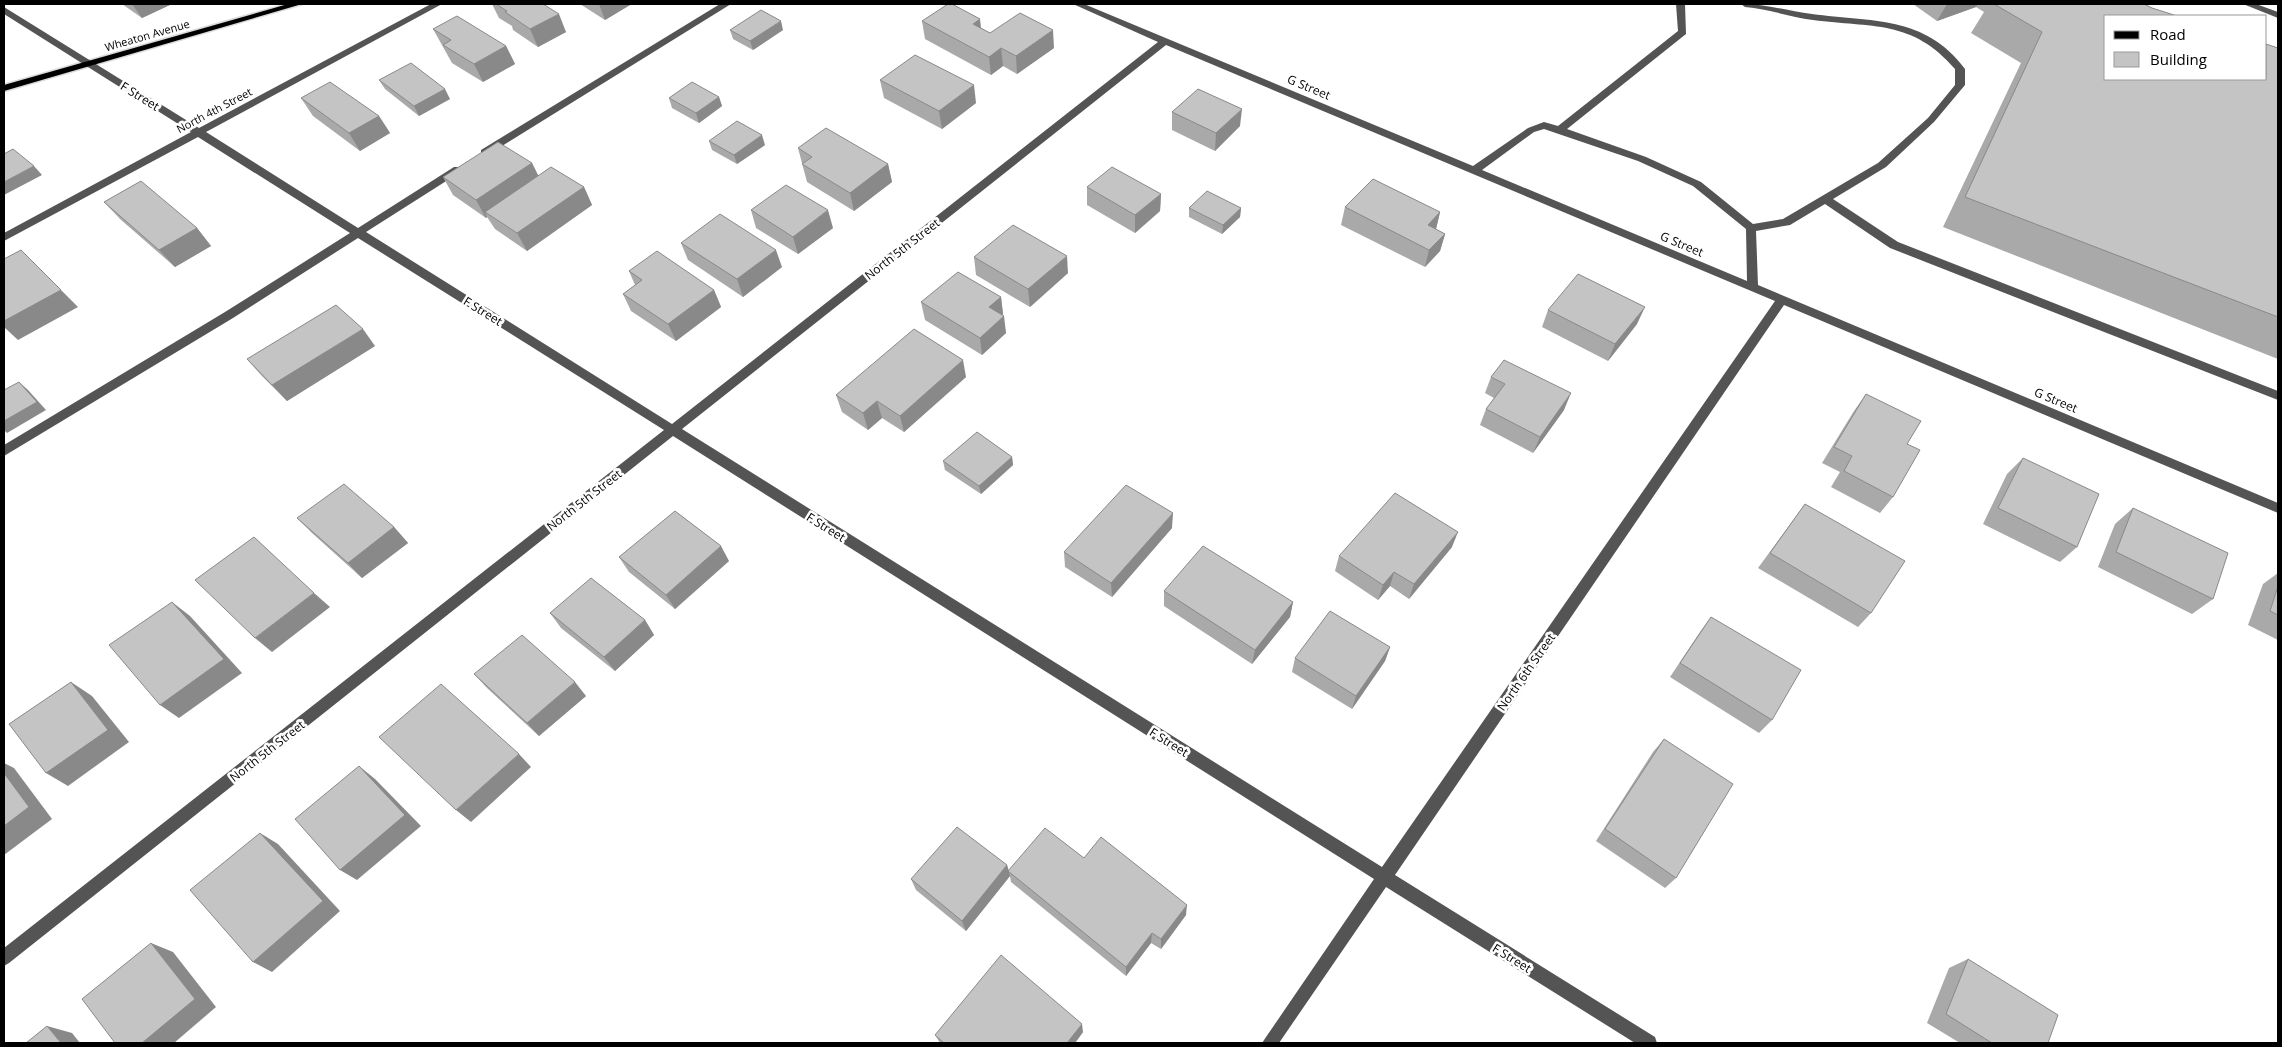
<svg xmlns="http://www.w3.org/2000/svg" width="2282" height="1047" font-family="'Open Sans',sans-serif">
	<rect width="100%" height="100%" fill="#fff"/>
	<g fill="none" stroke-linecap="round" stroke-linejoin="round">
		<defs>
			<polygon id="major" points="288,4 302,4 4,91 4,85"/>
		</defs>
		<use href="#major" stroke="#dbdbdb" stroke-width="3"/>
		<g fill="#545454" fill-rule="evenodd">
			<path d="M431,4H442L206,132L358,228L454,167H462V171L366,232L672,424L1158,42L1073,4H1084L1473,166L1528,128L1544,122L1558,126L1678,31L1676,4H1685L1686,34L1567,129L1646,157L1701,182L1753,224L1783,219L1878,163L1928,118L1955,85V69C1912,19 1872,28 1813,20C1790,17 1768,9 1745,7L1741,4C1766,4 1788,11 1812,14C1871,22 1925,15 1965,69V85L1934,122L1886,167L1833,199L1898,242L2278,391V400L1890,248L1825,204L1790,225L1756,231L1758,285L2278,503V513L1784,305L1395,875L1655,1037L1657,1043H1635L1386,887L1279,1043H1262L1374,879L673,436L9,963L4,966V948L664,430L358,238L233,318L4,456V445L225,312L350,233L198,137L4,241V233L191,132L4,14V7L199,128ZM1166,45L1775,301L1382,867L682,429ZM1544,129L1638,161L1693,186L1746,229L1747,281L1482,170L1534,132Z"/>
			<polygon points="720,4 731,4 489,154 481,154 481,150"/>
			<polygon points="2243,4 2256,4 2278,12 2278,18"/>
		</g>
		<use href="#major" fill="#000" fill-rule="evenodd"/>
	</g>
	<g fill="#a9a9a9">
		<polygon points="122,4 172,4 142,18"/>
		<polygon points="492,4 543,4 566,32 538,47 513,30 512,26 499,18"/>
		<polygon points="580,4 630,4 630,5 605,20"/>
		<polygon points="1913,4 2144,4 2152,8 2278,48 2278,359 1943,227 2021,63 1971,33 1984,12 1976,7 1937,21"/>
		<polygon points="922,21 981,28 990,33 1054,48 1017,74 1003,66 991,75 925,39"/>
		<polygon points="433,29 506,46 515,64 483,82 452,63"/>
		<polygon points="730,30 783,30 753,50 733,39"/>
		<polygon points="379,80 450,99 419,116 385,89"/>
		<polygon points="880,80 976,103 942,129 884,98"/>
		<polygon points="719,97 722,106 699,123 672,108 669,98"/>
		<polygon points="301,98 379,116 390,133 360,151 313,116"/>
		<polygon points="1172,112 1240,126 1215,151 1172,130"/>
		<polygon points="709,141 765,145 737,164 712,150"/>
		<polygon points="798,148 888,164 892,182 854,211 807,182"/>
		<polygon points="532,163 538,176 584,187 592,205 527,251 495,229 487,217 486,218 453,195 443,177"/>
		<polygon points="1087,187 1161,194 1160,211 1135,233 1087,205"/>
		<polygon points="104,202 197,228 211,246 175,267 120,219"/>
		<polygon points="1345,207 1440,212 1436,229 1445,234 1440,251 1425,267 1341,225"/>
		<polygon points="1189,208 1241,208 1240,217 1222,234 1189,217"/>
		<polygon points="751,210 833,228 798,254 756,228"/>
		<polygon points="681,243 782,267 743,297 688,260"/>
		<polygon points="974,257 1068,273 1030,307 976,275"/>
		<polygon points="629,271 714,290 721,307 676,341 631,311 623,294 635,285"/>
		<polygon points="1001,297 1003,314 1002,315 1006,333 982,355 925,320 921,302"/>
		<polygon points="1548,310 1637,324 1608,361 1542,327"/>
		<polygon points="375,346 287,401 262,376 247,359"/>
		<polygon points="966,377 904,432 882,418 868,430 842,412 836,395"/>
		<polygon points="1491,377 1564,410 1533,453 1480,425 1486,409 1494,398 1485,393"/>
		<polygon points="1866,394 1907,444 1893,497 1880,513 1831,487 1840,472 1822,463 1854,411"/>
		<polygon points="1012,457 1013,465 981,494 945,470 943,461"/>
		<polygon points="2023,458 2077,547 2060,562 1983,524 2007,474"/>
		<polygon points="1805,504 1871,613 1858,627 1758,568"/>
		<polygon points="2133,508 2213,599 2192,614 2098,567 2115,524"/>
		<polygon points="297,518 394,527 408,543 362,578 312,533"/>
		<polygon points="1172,528 1112,597 1065,567 1064,552"/>
		<polygon points="1452,547 1409,599 1390,586 1378,600 1335,571 1339,556"/>
		<polygon points="619,557 729,561 675,609 629,572"/>
		<polygon points="2278,573 2278,640 2248,625 2263,584"/>
		<polygon points="1164,591 1293,602 1290,617 1252,664 1164,606"/>
		<polygon points="550,613 645,620 654,635 615,671 561,628"/>
		<polygon points="1711,617 1772,720 1759,733 1670,677 1700,632"/>
		<polygon points="1390,647 1385,661 1352,709 1292,672 1295,658"/>
		<polygon points="474,674 586,696 539,736 487,688"/>
		<polygon points="1664,739 1676,878 1665,888 1596,841 1653,752"/>
		<polygon points="1084,858 1186,915 1161,949 1151,943 1126,976 1011,882 1010,876 966,931 916,890 911,879 1007,865 1009,871"/>
		<polygon points="1968,959 2048,1043 1960,1043 1927,1023 1949,968"/>
		<polygon points="1083,1032 1075,1043 940,1043 935,1035"/>
	</g>
	<g fill="#898989">
		<polygon points="132,4 172,4 142,18"/>
		<polygon points="599,4 630,4 630,5 605,20"/>
		<polygon points="1947,4 1978,4 1976,7 1937,21"/>
		<polygon points="559,14 566,32 538,47 530,29"/>
		<polygon points="980,19 982,37 973,24"/>
		<polygon points="781,21 783,30 753,50 750,41"/>
		<polygon points="1053,30 1054,48 1017,74 1016,56"/>
		<polygon points="506,46 515,64 483,82 474,64"/>
		<polygon points="1001,48 1003,66 991,75 989,57"/>
		<polygon points="974,85 976,103 942,129 939,111"/>
		<polygon points="445,89 450,99 419,116 414,106"/>
		<polygon points="719,97 722,106 699,123 696,113"/>
		<polygon points="1242,109 1240,126 1215,151 1216,133"/>
		<polygon points="379,116 390,133 360,151 349,133"/>
		<polygon points="762,135 765,145 737,164 734,155"/>
		<polygon points="532,163 541,181 485,212 487,217 486,218 476,200"/>
		<polygon points="888,164 892,182 854,211 850,193"/>
		<polygon points="34,166 42,175 4,195 4,182"/>
		<polygon points="584,187 592,205 527,251 517,233"/>
		<polygon points="1161,194 1160,211 1135,233 1135,215"/>
		<polygon points="1241,208 1240,217 1222,234 1223,225"/>
		<polygon points="828,210 833,228 798,254 793,237"/>
		<polygon points="1440,212 1436,229 1428,225"/>
		<polygon points="197,228 211,246 175,267 159,250"/>
		<polygon points="1445,234 1440,251 1425,267 1429,250"/>
		<polygon points="21,250 78,307 18,340 4,327 4,321"/>
		<polygon points="776,250 782,267 743,297 737,279"/>
		<polygon points="1067,256 1068,273 1030,307 1028,289"/>
		<polygon points="714,290 721,307 676,341 668,324"/>
		<polygon points="1001,297 1003,314 992,325 989,307"/>
		<polygon points="1645,307 1637,324 1608,361 1615,344"/>
		<polygon points="1004,316 1006,333 982,355 980,338"/>
		<polygon points="363,329 375,346 287,401 272,385"/>
		<polygon points="963,360 966,377 904,432 900,416"/>
		<polygon points="19,382 28,390 46,410 7,433 4,430 4,421"/>
		<polygon points="1571,393 1564,410 1533,453 1540,437"/>
		<polygon points="877,401 882,418 868,430 863,413"/>
		<polygon points="1012,457 1013,465 981,494 979,486"/>
		<polygon points="1173,513 1172,528 1112,597 1111,583"/>
		<polygon points="394,527 408,543 362,578 348,563"/>
		<polygon points="1458,532 1452,547 1409,599 1414,584"/>
		<polygon points="721,546 729,561 675,609 666,595"/>
		<polygon points="1394,572 1390,586 1378,600 1383,585"/>
		<polygon points="314,593 330,607 272,652 255,638"/>
		<polygon points="172,602 190,616 242,673 179,718 160,705"/>
		<polygon points="1293,602 1290,617 1252,664 1255,650"/>
		<polygon points="645,620 654,635 615,671 604,657"/>
		<polygon points="1390,647 1385,661 1352,709 1356,696"/>
		<polygon points="71,682 92,696 129,742 68,786 46,773"/>
		<polygon points="575,682 586,696 539,736 527,723"/>
		<polygon points="519,754 531,767 471,822 456,810"/>
		<polygon points="4,763 14,768 52,819 4,855"/>
		<polygon points="359,766 375,779 421,826 357,880 340,870"/>
		<polygon points="260,833 278,844 340,911 272,972 253,962"/>
		<polygon points="1007,865 1010,876 966,931 962,921"/>
		<polygon points="1187,905 1186,915 1161,949 1161,939"/>
		<polygon points="1152,933 1151,943 1126,976 1126,967"/>
		<polygon points="151,943 173,952 216,1007 174,1043 142,1043"/>
		<polygon points="1082,1024 1083,1032 1075,1043 1067,1043"/>
		<polygon points="47,1026 72,1033 80,1043 61,1043"/>
	</g>
	<g fill="#c4c4c4" stroke="#898989">
		<polygon points="496,4 543,4 559,14 530,29 505,12 507,11"/>
		<polygon points="948,4 952,4 980,19 973,24 990,33 1020,13 1053,30 1016,56 1001,48 989,57 922,21"/>
		<polygon points="1994,4 2144,4 2152,8 2177,16 2106,16 2106,79 2266,79 2266,44 2278,48 2278,317 1965,197 2042,32"/>
		<polygon points="761,10 781,21 750,41 730,30"/>
		<polygon points="457,16 506,46 474,64 443,45 451,40 433,29"/>
		<polygon points="915,55 974,85 939,111 880,80"/>
		<polygon points="411,63 445,89 414,106 379,80"/>
		<polygon points="330,82 379,116 349,133 301,98"/>
		<polygon points="692,82 719,97 696,113 669,98"/>
		<polygon points="1198,89 1242,109 1216,133 1172,112"/>
		<polygon points="737,121 762,135 734,155 709,141"/>
		<polygon points="826,128 888,164 850,193 802,164 812,157 798,148"/>
		<polygon points="498,142 532,163 476,200 443,177"/>
		<polygon points="13,149 34,166 4,182 4,154"/>
		<polygon points="551,167 584,187 517,233 485,212"/>
		<polygon points="1112,167 1161,194 1135,215 1087,187"/>
		<polygon points="1373,179 1440,212 1428,225 1445,234 1429,250 1345,207"/>
		<polygon points="141,181 197,228 159,250 104,202"/>
		<polygon points="786,185 828,210 793,237 751,210"/>
		<polygon points="1207,191 1241,208 1223,225 1189,208"/>
		<polygon points="720,214 776,250 737,279 681,243"/>
		<polygon points="1013,225 1067,256 1028,289 974,257"/>
		<polygon points="21,250 61,290 4,321 4,259"/>
		<polygon points="657,251 714,290 668,324 623,294 642,280 629,271"/>
		<polygon points="958,272 1001,297 989,307 1004,316 980,338 921,302"/>
		<polygon points="1578,274 1645,307 1615,344 1548,310"/>
		<polygon points="336,305 363,329 272,385 247,359"/>
		<polygon points="914,329 963,360 900,416 877,401 863,413 836,395"/>
		<polygon points="1504,360 1571,393 1540,437 1486,409 1505,384 1491,377"/>
		<polygon points="19,382 37,402 4,421 4,390"/>
		<polygon points="1866,394 1921,421 1907,444 1920,450 1893,497 1844,471 1852,456 1834,447"/>
		<polygon points="977,432 1012,457 979,486 943,461"/>
		<polygon points="2023,458 2099,494 2077,547 1998,508"/>
		<polygon points="344,484 394,527 348,563 297,518"/>
		<polygon points="1126,485 1173,513 1111,583 1064,552"/>
		<polygon points="1395,493 1458,532 1414,584 1394,572 1383,585 1339,556"/>
		<polygon points="1805,504 1905,561 1871,613 1770,553"/>
		<polygon points="2133,508 2228,553 2213,599 2116,552"/>
		<polygon points="675,511 721,546 666,595 619,557"/>
		<polygon points="254,537 314,593 255,638 195,580"/>
		<polygon points="1203,546 1293,602 1255,650 1164,591"/>
		<polygon points="591,578 645,620 604,657 550,613"/>
		<polygon points="2278,586 2278,615 2270,611"/>
		<polygon points="172,602 224,659 160,705 109,645"/>
		<polygon points="1330,611 1390,647 1356,696 1295,658"/>
		<polygon points="1711,617 1801,670 1772,720 1680,663"/>
		<polygon points="522,635 575,682 527,723 474,674"/>
		<polygon points="71,682 108,730 46,773 9,724"/>
		<polygon points="441,684 519,754 456,810 379,737"/>
		<polygon points="1664,739 1733,784 1676,878 1605,829"/>
		<polygon points="359,766 405,815 340,870 295,819"/>
		<polygon points="4,773 29,807 4,826"/>
		<polygon points="957,827 1007,865 962,921 911,879"/>
		<polygon points="1045,828 1084,858 1101,837 1187,905 1161,939 1152,933 1126,967 1008,871"/>
		<polygon points="260,833 323,901 253,962 190,890"/>
		<polygon points="151,943 195,999 142,1043 115,1043 82,999"/>
		<polygon points="1001,955 1082,1024 1067,1043 944,1043 935,1035"/>
		<polygon points="1968,959 2058,1015 2048,1043 1992,1043 1946,1014"/>
		<polygon points="47,1026 61,1043 26,1043"/>
	</g>
	<g text-anchor="middle" dominant-baseline="central" stroke-width="5" stroke-linejoin="round" paint-order="stroke">
		<g font-size="11" fill="#000" stroke="#fff">
			<text transform="translate(147 35) rotate(-16)">Wheaton Avenue</text>
			<text transform="translate(214 110) rotate(-28)">North 4th Street</text>
		</g>
		<g font-size="12" fill="#000" stroke="#fff">
			<text transform="translate(1309 87) rotate(23)">G Street</text>
			<text transform="translate(140 96) rotate(32)">F Street</text>
			<text transform="translate(1682 244) rotate(23)">G Street</text>
			<text transform="translate(902 249) rotate(-38)">North 5th Street</text>
			<text transform="translate(483 311) rotate(32)">F Street</text>
			<text transform="translate(2056 400) rotate(23)">G Street</text>
			<text transform="translate(584 500) rotate(-38)">North 5th Street</text>
			<text transform="translate(826 527) rotate(32)">F Street</text>
			<text transform="translate(1526 672) rotate(-55)">North 6th Street</text>
			<text transform="translate(1169 742) rotate(32)">F Street</text>
			<text transform="translate(267 751) rotate(-38)">North 5th Street</text>
			<text transform="translate(1512 958) rotate(32)">F Street</text>
		</g>
	</g>
	<rect width="2282" height="1047" fill="none" stroke="#000000" stroke-width="10"/>
	<rect x="2104" y="15" width="162" height="65" fill="#ffffff" stroke="#999999"/>
	<rect x="2114" y="31" width="25" height="8" fill="#000000" stroke="#999999"/>
	<text x="2150" y="40" font-size="15" fill="#000000">Road</text>
	<rect x="2114" y="52" width="25" height="15" fill="#c4c4c4" stroke="#999999"/>
	<text x="2150" y="65" font-size="15" fill="#000000">Building</text>
</svg>
